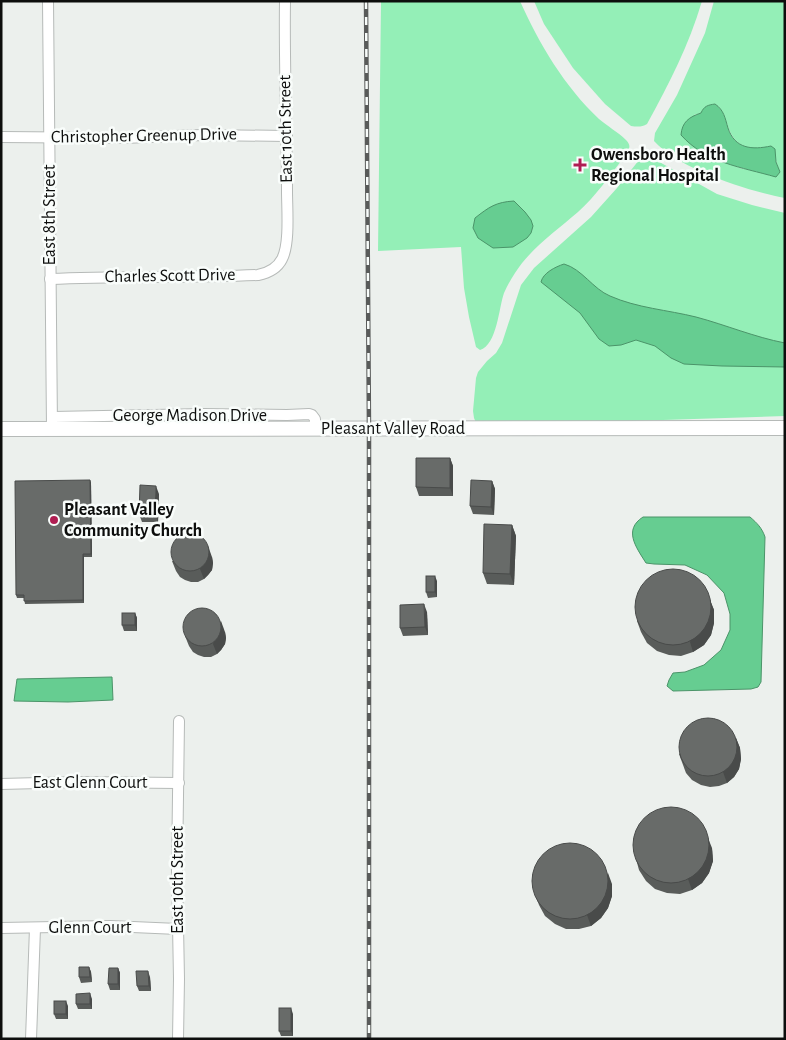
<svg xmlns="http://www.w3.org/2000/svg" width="786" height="1040" font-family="'Alegreya Sans',sans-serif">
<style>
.green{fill:#94efb7;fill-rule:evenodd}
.water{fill:#66cd91;stroke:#4b9469}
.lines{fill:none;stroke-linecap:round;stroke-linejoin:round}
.street-casing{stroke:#b6bab8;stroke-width:12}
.secondary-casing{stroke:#b6bab8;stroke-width:16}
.street{stroke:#fff;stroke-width:10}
.secondary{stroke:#fff;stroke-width:14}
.rail-casing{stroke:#595b5a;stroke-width:4.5}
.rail{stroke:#f9fdfb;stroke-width:2.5;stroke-dasharray:8;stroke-linecap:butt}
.wall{fill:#595c5a}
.shaded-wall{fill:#494b4a}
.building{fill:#686b69;stroke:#494b4a}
.poi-dot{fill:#af1e52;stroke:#f9fdfb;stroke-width:2}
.labels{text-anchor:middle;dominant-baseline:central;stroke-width:5;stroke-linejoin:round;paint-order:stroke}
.street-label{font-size:18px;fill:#0d0e0d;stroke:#f9fdfb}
.poi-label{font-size:18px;font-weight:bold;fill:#0d0e0d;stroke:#f9fdfb;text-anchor:start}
</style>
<rect width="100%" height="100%" fill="#ecf0ed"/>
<g class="green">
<path d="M381,1H520C539,44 565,87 599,119C607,126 618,132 626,140C632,146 629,150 625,156C610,175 596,196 578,212C556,231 531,248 515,273C511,279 507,286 504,293C499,307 497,345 480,350L476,347L469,317L464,288L461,247L378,251Z"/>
<path d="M534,1H702C689,45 669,84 647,124C642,127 638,127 631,126L605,104L573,68L544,24Z"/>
<path d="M714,1H785V198C748,191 679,169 654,141L655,133L677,95L705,33ZM715,104C723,109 724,116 727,124C735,148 748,151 771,146C775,154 776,163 780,172L776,176L740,168L718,160L694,115L701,113Z"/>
<path d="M644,156H648L654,159L717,194L752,205L785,213V416L481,426L477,425L474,418L473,411L476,378L478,372L487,361L496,353L502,343L521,285L534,268L591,217L617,188L639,160Z"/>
</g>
<g class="water">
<path d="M715,104C724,110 725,118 728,128C735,149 752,150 771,146L775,149L776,162L780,172L776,177C741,167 706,163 681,135C682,122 689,117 701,113C704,106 708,105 715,104Z"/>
<path d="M514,201L525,212L531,220L533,226L531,233L527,238L513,247L493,248L478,238L473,228L475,218C489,207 496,202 514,201Z"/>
<path d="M564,264C582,269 593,289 610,296C637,308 668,310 696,317C726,325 754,337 785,343V367L722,366L684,364L671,358L655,346L636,340L621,345L609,346L599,339L580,313L541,282C543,273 555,267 564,264Z"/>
<path d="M643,517H750C757,523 762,528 765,537L761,682L758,687L751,689L673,691L667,686L669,680L673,673L685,672L704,665L721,650L730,630V614L724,593L707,575L685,565L654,564L646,563C636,547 623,530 643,517Z"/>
<path d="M112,677L113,700L68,702L14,701L17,679Z"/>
</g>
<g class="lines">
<g class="street-casing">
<g id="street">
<path d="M48,1L52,428"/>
<path d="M1,137L123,138L202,135L287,136"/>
<path d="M50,279C120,276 189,278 258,275C268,273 277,269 282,259C290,244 287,209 287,191C287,128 284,65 285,1"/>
<path d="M53,417L204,414L287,415L309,414L312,415L315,419V428"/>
<path d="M1,784L78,782L179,783"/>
<path d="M1,928L110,926L178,929"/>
<path d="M31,1039L35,928"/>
<path d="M178,1039L179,979L177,871L179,721"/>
</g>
</g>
<g class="secondary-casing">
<path id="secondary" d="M1,429L785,428"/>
</g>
<use href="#street" class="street"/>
<use href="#secondary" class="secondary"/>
<g class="rail-casing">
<path id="rail" d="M366,1L369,429V1039"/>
</g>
<use href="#rail" class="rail"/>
</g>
<g class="wall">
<path d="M450,458L453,466V496H419L416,487Z"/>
<path d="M90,480L91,483L92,557H84V603L25,604L24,598H17L16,595Z"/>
<path d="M492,481L495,489L494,515L473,514L470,506Z"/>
<path d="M159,494L158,522H142L139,514Z"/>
<path d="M512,525L516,536L514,585L487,584L483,573Z"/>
<path d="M212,557L213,563L212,570L208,575L204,579L198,582H191L185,580L180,577L176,571L172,561Z"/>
<path d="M437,581V597L428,598L426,592Z"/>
<path d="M710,600L714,610V623L711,635L704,645L693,652L681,656L669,655L657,651L647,643L641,632L637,621Z"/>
<path d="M427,612L428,635L403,636L400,628Z"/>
<path d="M135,613L137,618V631H124L122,625Z"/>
<path d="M225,632L226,638L225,644L221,650L217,654L211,657H204L198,655L193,652L189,646L185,636Z"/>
<path d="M736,738L740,748L741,759L739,769L734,777L727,783L719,786L710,787L701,785L692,780L686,773L679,754Z"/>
<path d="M712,848L713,861L709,873L702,883L692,890L680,894L667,893L655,889L646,881L639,870L636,859Z"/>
<path d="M612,884V896L608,908L601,918L591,926L579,929H566L555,924L545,916L539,905L535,894Z"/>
<path d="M89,967L91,972L92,982L81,983L79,977Z"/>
<path d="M118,968L120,973V990H110L108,984Z"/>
<path d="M150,977L151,991H139L137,986Z"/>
<path d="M92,999V1009H78L76,1004Z"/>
<path d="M68,1006V1019H56L54,1014Z"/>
<path d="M293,1014V1036H281L279,1031Z"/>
</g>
<g class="shaded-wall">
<path d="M450,458L453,466V496L450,488Z"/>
<path d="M90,480L91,483L92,557L91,554Z"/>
<path d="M492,481L495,489L494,515L491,507Z"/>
<path d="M156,486L159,494L158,522L155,514Z"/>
<path d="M512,525L516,536L514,585L510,574Z"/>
<path d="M208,546L212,557L213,563L212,570L208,575L204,579L200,569Z"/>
<path d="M83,554L84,557V603L83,600Z"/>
<path d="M435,576L437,581V597L435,592Z"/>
<path d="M710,600L714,610V623L711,635L704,645L693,652L690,642Z"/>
<path d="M424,604L427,612L428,635L425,627Z"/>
<path d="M135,613L137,618V631L135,625Z"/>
<path d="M221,621L225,632L226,638L225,644L221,650L217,654L213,644Z"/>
<path d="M736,738L740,748L741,759L739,769L734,777L727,783L723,772Z"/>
<path d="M708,838L712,848L713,861L709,873L702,883L692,890L688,879Z"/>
<path d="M608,873L612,884V896L608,908L601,918L591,926L587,915Z"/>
<path d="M89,967L91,972L92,982L90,977Z"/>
<path d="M118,968L120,973V990L118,984Z"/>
<path d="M148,971L150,977L151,991L149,986Z"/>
<path d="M90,993L92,999V1009L90,1004Z"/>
<path d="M66,1001L68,1006V1019L66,1014Z"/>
<path d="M291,1008L293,1014V1036L291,1031Z"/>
</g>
<g class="building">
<path d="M416,458H450V488L416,487Z"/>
<path d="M90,480L91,554H83V600L24,601V595H16L15,481Z"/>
<path d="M471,480L492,481L491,507L470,506Z"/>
<path d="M140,485L156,486L155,514H139Z"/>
<path d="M484,524L512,525L510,574L483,573Z"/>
<circle cx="190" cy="552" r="19"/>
<circle cx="673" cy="607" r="38"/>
<rect x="426" y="576" width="9" height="16"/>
<path d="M424,604L425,627L400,628V605Z"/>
<circle cx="202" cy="627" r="19"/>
<rect x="122" y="613" width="13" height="12"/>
<circle cx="708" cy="747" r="29"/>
<circle cx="671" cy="845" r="38"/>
<circle cx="570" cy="881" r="38"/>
<path d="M79,967H89L90,977H79Z"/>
<path d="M109,968H118V984H108Z"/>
<path d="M136,971H148L149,986H137Z"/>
<path d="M90,993V1004H76V994Z"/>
<rect x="54" y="1001" width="12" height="13"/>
<rect x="279" y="1008" width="12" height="23"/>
</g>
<g class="poi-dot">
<path d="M577.5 157.5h5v5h5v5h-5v5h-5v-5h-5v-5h5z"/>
<circle cx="54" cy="520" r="5"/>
</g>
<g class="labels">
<g class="street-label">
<text transform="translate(286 129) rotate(-91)">East 10th Street</text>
<text transform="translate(144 136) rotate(-1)">Christopher Greenup Drive</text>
<text transform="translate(50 215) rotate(-90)">East 8th Street</text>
<text transform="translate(170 276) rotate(-1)">Charles Scott Drive</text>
<text x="190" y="416">George Madison Drive</text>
<text x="393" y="429">Pleasant Valley Road</text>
<text x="90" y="783">East Glenn Court</text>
<text transform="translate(178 880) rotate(-90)">East 10th Street</text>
<text x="90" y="928">Glenn Court</text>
</g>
<g class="poi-label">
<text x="591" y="155">Owensboro Health<tspan x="591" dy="21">Regional Hospital</tspan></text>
<text x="64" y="510">Pleasant Valley<tspan x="64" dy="21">Community Church</tspan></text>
</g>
</g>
<rect width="786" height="1040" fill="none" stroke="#0d0e0d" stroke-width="5"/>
</svg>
